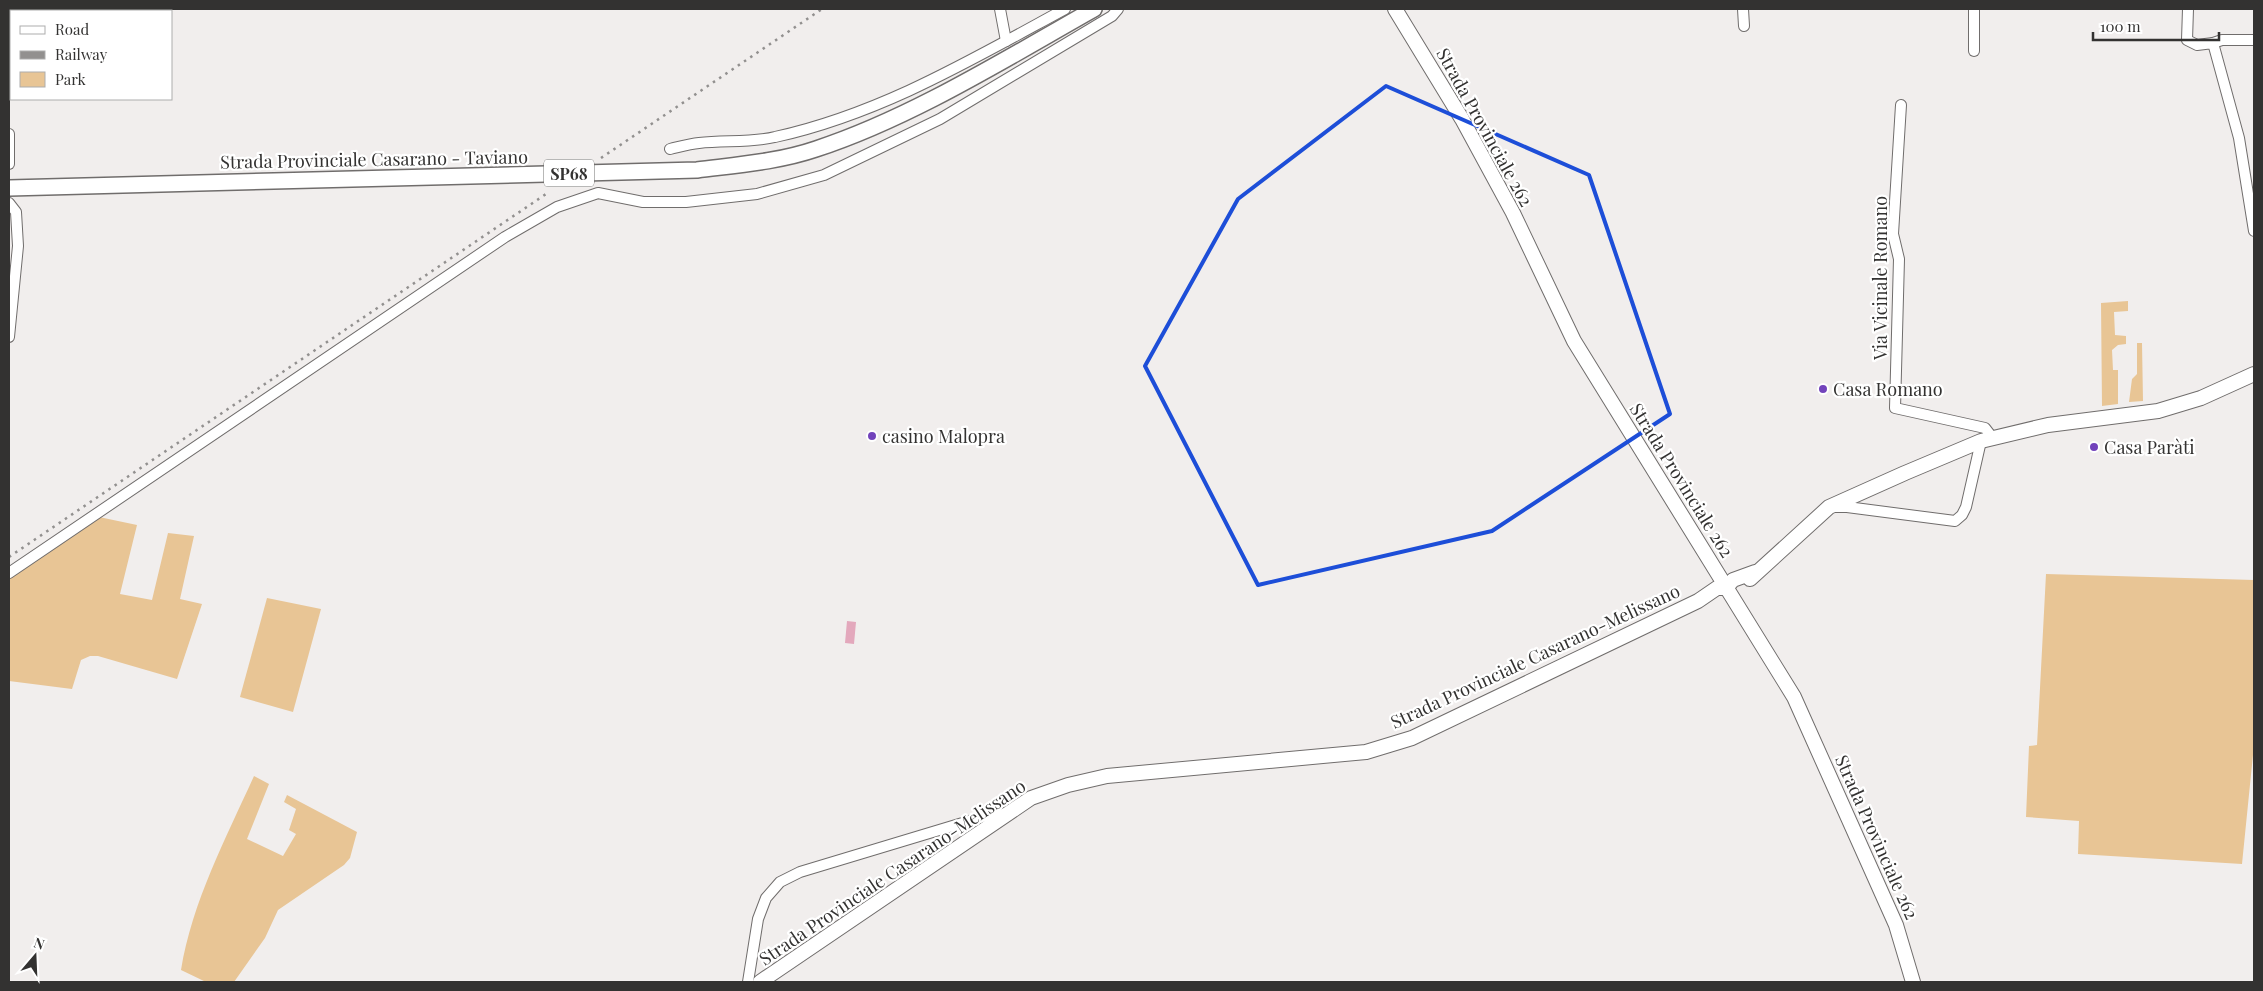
<svg xmlns="http://www.w3.org/2000/svg" width="2263" height="991" font-family="'Playfair Display',serif">
<style>
.green{fill:#e8c595}
.water{fill:#e3a8bc}
.lines{fill:none;stroke-linecap:round;stroke-linejoin:round}
.street-casing{stroke:#706d6c;stroke-width:12}
.secondary-casing{stroke:#706d6c;stroke-width:16}
.primary-casing{stroke:#706d6c;stroke-width:18}
.street{stroke:#fff;stroke-width:10}
.secondary{stroke:#fff;stroke-width:14}
.primary{stroke:#fff;stroke-width:15}
.rail{stroke:#92908f;stroke-width:2.5;stroke-dasharray:2.5 5;stroke-linecap:butt}
.marked{fill:none;stroke:#1d4ed8;stroke-width:4;stroke-linejoin:round}
.poi-dot{fill:#7243bb;stroke:#fff;stroke-width:2}
.labels{text-anchor:middle;dominant-baseline:central;stroke-width:4.5;stroke-linejoin:round;paint-order:stroke}
.shield{fill:#fff;stroke:#70706f;stroke-width:1}
.shield-label{font-size:16px;font-weight:bold;fill:#333231}
.street-label{font-size:18px;fill:#333231;stroke:#fff}
.poi-label{font-size:18px;fill:#333231;stroke:#fff;text-anchor:start}
</style>
<rect width="100%" height="100%" fill="#f1eeed"/>
<g class="green">
<path d="M2128,301V311L2114,312L2115,335L2126,336V344L2118,345L2112,350L2113,370H2118V404L2102,406L2101,303Z"/>
<path d="M2137,343H2142L2143,401L2129,402L2132,379L2137,374Z"/>
<path d="M99,517L137,525L120,594L152,600L168,533L194,536L180,599L202,604L177,679L98,656H90L81,660L72,689L9,681V578Z"/>
<path d="M2046,574L2254,580V745L2242,864L2078,854L2079,821L2026,817L2029,746L2037,745Z"/>
<path d="M267,598L321,609L293,712L240,697Z"/>
<path d="M254,776L269,784L247,839L283,856L296,834L289,830L296,809L284,802L287,795L357,832L350,858L344,865L278,910L265,938L234,982H206L181,970C192,902 226,838 254,776Z"/>
</g>
<path class="water" d="M847,621L856,622L854,644L845,643Z"/>
<g class="lines">
<g class="street-casing">
<g id="street">
<path d="M1000,9L1006,41"/>
<path d="M1743,9L1744,26"/>
<path d="M1974,9V51"/>
<path d="M2188,9L2187,40L2197,45L2213,43L2239,138L2254,231"/>
<path d="M9,18L10,9"/>
<path d="M2213,43L2222,40H2254"/>
<path d="M1901,105L1893,234L1899,259L1895,408L1985,428L1992,437"/>
<path d="M9,134V164"/>
<path d="M670,149C679,147 689,144 699,143C724,140 751,143 775,137C880,114 971,60 1065,9"/>
<path d="M9,203L16,212L18,246L9,337"/>
<path d="M1832,507H1847L1955,521L1962,515L1966,507L1981,441"/>
<path d="M9,573L505,237L557,207L598,193L643,202H686L757,194L824,175L940,119L1112,16L1118,9"/>
<path d="M748,982L758,919L766,898L780,882L800,872L989,815L1008,814"/>
</g>
</g>
<g class="secondary-casing">
<g id="secondary">
<path d="M1395,9L1462,119L1513,213L1574,341L1794,697L1896,925L1913,982"/>
<path d="M1750,579L1829,507L1905,473L1981,441L2048,425L2158,411L2201,398L2254,374"/>
<path d="M760,982L1031,798L1068,785L1107,776L1366,752L1412,738L1698,601L1717,588H1726L1733,580L1755,572"/>
</g>
</g>
<g class="primary-casing">
<path id="primary" d="M9,188L697,170C736,165 778,162 816,149C911,118 1007,58 1094,9"/>
</g>
<use href="#street" class="street"/>
<use href="#secondary" class="secondary"/>
<use href="#primary" class="primary"/>
<g class="rail">
<path d="M601,158L822,9"/>
<path d="M9,557L549,192"/>
</g>
</g>
<path class="marked" d="M1386,86L1589,175L1670,414L1492,531L1258,585L1145,366L1238,199Z"/>
<g class="poi-dot">
<circle cx="1823" cy="389" r="5"/>
<circle cx="872" cy="436" r="5"/>
<circle cx="2094" cy="447" r="5"/>
</g>
<g class="labels">
<rect class="shield" x="544" y="159.5" width="50" height="27" rx="4"/>
<g class="shield-label">
<text x="569" y="173">SP68</text>
</g>
<g class="street-label">
<text transform="translate(1485 127) rotate(61)">Strada Provinciale 262</text>
<text transform="translate(374 159) rotate(-1)">Strada Provinciale Casarano - Taviano</text>
<text transform="translate(1880 278) rotate(-90)">Via Vicinale Romano</text>
<text transform="translate(1682 480) rotate(58)">Strada Provinciale 262</text>
<text transform="translate(1535 656) rotate(-25)">Strada Provinciale Casarano-Melissano</text>
<text transform="translate(1877 837) rotate(66)">Strada Provinciale 262</text>
<text transform="translate(892 872) rotate(-34)">Strada Provinciale Casarano-Melissano</text>
</g>
<g class="poi-label">
<text x="1833" y="389">Casa Romano</text>
<text x="882" y="436">casino Malopra</text>
<text x="2104" y="447">Casa Paràti</text>
</g>
</g>
<rect width="2263" height="991" fill="none" stroke="#333231" stroke-width="20"/>
<rect x="10" y="10" width="162" height="90" fill="#ffffff" stroke="#adadad"/>
<rect x="20" y="26" width="25" height="8" fill="#ffffff" stroke="#adadad"/>
<text x="55" y="35" font-size="15" fill="#333231">Road</text>
<rect x="20" y="51" width="25" height="8" fill="#92908f" stroke="#adadad"/>
<text x="55" y="60" font-size="15" fill="#333231">Railway</text>
<rect x="20" y="72" width="25" height="15" fill="#e8c595" stroke="#adadad"/>
<text x="55" y="85" font-size="15" fill="#333231">Park</text>
<g transform="translate(35 956) rotate(19)" stroke="#ffffff" stroke-width="4" paint-order="stroke">
<path d="M0-4L9 19L0 12L-9 19Z" fill="#333231"/>
<text y="-8" font-size="14" font-weight="bold" text-anchor="middle" fill="#333231">N</text>
</g>
<path d="M2093 32v8h126v-8" fill="none" stroke="#333231" stroke-width="2.5"/>
<text x="2100" y="32" font-size="15" fill="#333231" stroke="#ffffff" stroke-width="4" paint-order="stroke">100 m</text>
</svg>
